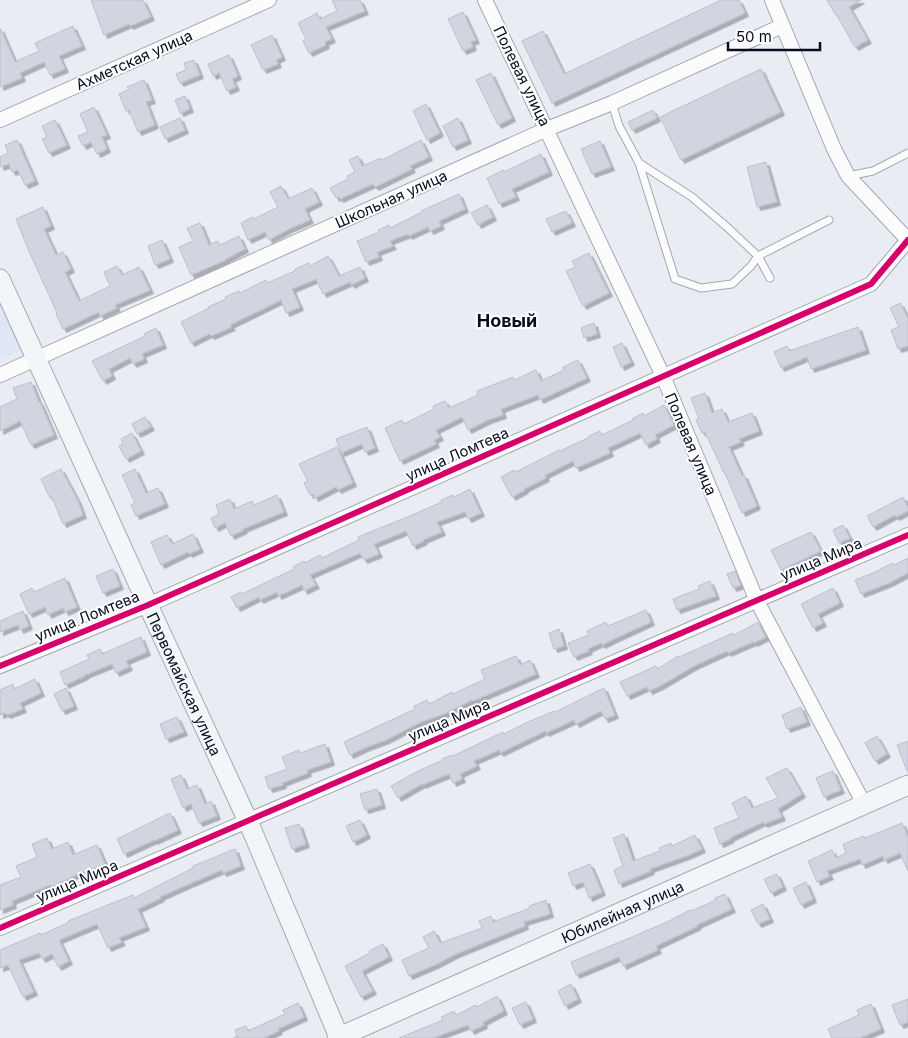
<svg xmlns="http://www.w3.org/2000/svg" width="908" height="1038" font-family="Inter,sans-serif">
<style>
.built{fill:#dfe6f8}
.building{fill:#d1d5df;stroke:#bbc0ce;filter:url(#shadow)}
.lines{fill:none;stroke-linecap:round;stroke-linejoin:round}
.lane-casing{stroke:#a2a7b4;stroke-width:9}
.street-casing{stroke:#a2a7b4;stroke-width:16}
.secondary-casing{stroke:#a2a7b4;stroke-width:21}
.lane{stroke:#fcfcfd;stroke-width:7}
.street{stroke:#fcfcfd;stroke-width:14}
.secondary{stroke:#f2f6f8;stroke-width:19}
.cycleway-casing{stroke:#fff;stroke-width:9}
.cycleway{stroke:#d6006c;stroke-width:6}
.labels{text-anchor:middle;dominant-baseline:central;stroke-width:4;stroke-linejoin:round;paint-order:stroke}
.street-label{font-size:15px;fill:#070c21;stroke:#fff}
.quarter-label{font-size:18px;font-weight:bold;fill:#070c21;stroke:#fff}
</style>
<defs>
<filter id="shadow"><feDropShadow dx="3.5" dy="3.5" stdDeviation="0" flood-color="#0004"/></filter>
</defs>
<rect width="100%" height="100%" fill="#e9ecf3"/>
<path class="built" d="M0,303L22,350L0,360Z"/>
<g class="building">
<path d="M91,0H143L151,17L130,26L129,24L104,35Z"/>
<path d="M332,0H360L365,11L326,27L332,39L325,42L326,45L309,53L303,41L306,39L298,23L317,13L320,19L337,11Z"/>
<path d="M721,0H739L745,13L552,103L522,41L543,31L564,74Z"/>
<path d="M827,0H861L849,7L868,40L855,47L836,14H835Z"/>
<path d="M463,12L476,40L471,42L473,47L463,51L448,19Z"/>
<path d="M73,26L82,46L59,56L65,69L50,75L44,62L20,73L22,78L0,87V28L15,62L39,51L35,43Z"/>
<path d="M272,35L282,57L276,60L278,64L263,70L251,45Z"/>
<path d="M229,55L238,76L232,79L236,87L227,91L219,73L213,76L208,64Z"/>
<path d="M194,60L200,75L180,83L176,74L186,70L184,63Z"/>
<path d="M761,69L781,112L681,160L660,117Z"/>
<path d="M491,73L512,118L498,125L476,80Z"/>
<path d="M144,80L152,100L146,102L155,125L138,132L129,110L126,111L119,94L129,89L127,87Z"/>
<path d="M185,96L190,109L180,113L175,100Z"/>
<path d="M426,104L440,133L427,140L413,111Z"/>
<path d="M94,107L107,135L102,137L107,149L97,154L91,142L83,146L78,136L88,132L80,114Z"/>
<path d="M653,110L657,118L632,130L628,122Z"/>
<path d="M180,118L185,130L165,139L160,127Z"/>
<path d="M458,118L468,140L453,147L443,126Z"/>
<path d="M55,120L67,145L49,153L42,139L47,137L42,126Z"/>
<path d="M17,140L35,181L25,185L18,170L12,172L9,164L0,167V157L8,153L5,145Z"/>
<path d="M421,140L429,157L410,166L412,169L375,187L373,184L340,199L339,197L336,198L330,188L348,179L347,176L355,172L349,160L358,156L362,166L381,158L382,160Z"/>
<path d="M600,141L611,167L592,174L581,149Z"/>
<path d="M541,154L549,172L512,189L516,197L499,204L487,178L504,170V172Z"/>
<path d="M766,162L777,202L757,207L747,167Z"/>
<path d="M281,186L288,199L312,188L319,202L305,209L310,220L289,229L269,240L265,232L248,240L241,223L253,217L254,219L278,207L270,192Z"/>
<path d="M459,194L465,209L439,221L441,226L430,231L428,227L409,236L408,234L390,241L393,246L377,252L379,257L366,262L357,241L379,232L378,230L389,225L390,228L422,212L421,211Z"/>
<path d="M487,205L493,217L478,225L471,213Z"/>
<path d="M43,207L51,226L44,229L56,255L63,252L71,269L65,272L79,301L110,286L104,272L117,266L122,275L139,267L150,290L115,305L117,308L100,316L99,312L63,329L56,314L57,313L28,249L16,219Z"/>
<path d="M566,211L572,223L552,232L546,219Z"/>
<path d="M200,223L209,245L218,241L220,245L239,236L245,249L226,259V260L191,275L179,247L193,241L187,228Z"/>
<path d="M162,240L170,259L155,265L148,246Z"/>
<path d="M589,253L609,293L583,306L566,271L575,267L572,261Z"/>
<path d="M328,256L339,276L360,267L365,278L351,285L350,282L323,294L316,279L292,289L300,307L286,313L281,300L230,325L232,327L211,336L209,334L191,343L181,322L209,308L208,307L226,299L225,297L239,291L240,293L266,280L267,283L295,271V269L309,263L310,266Z"/>
<path d="M900,303L908,319V346L898,349L891,330L899,327L890,308Z"/>
<path d="M594,323L597,334L584,338L581,328Z"/>
<path d="M858,327L866,350L811,369L807,357L781,368L774,352L787,346L789,351Z"/>
<path d="M156,328L163,345L142,354L144,359L133,364L130,358L109,369L112,376L103,381L92,361L145,336L144,334Z"/>
<path d="M622,343L631,362L621,367L613,347Z"/>
<path d="M578,360L587,378L540,400L538,395L501,409L503,415L488,420L468,430L462,417L436,430L440,437L434,440L436,444L400,461L385,428L402,420L404,424L434,409L433,406L445,401L449,408L478,395L477,391L513,377L514,380L536,370L541,381L564,370L563,367Z"/>
<path d="M31,382L39,402H40L54,435L31,445L20,421L0,431V407L17,399L13,388Z"/>
<path d="M705,393L712,413L722,409L728,422L752,413L759,431L739,439L741,442L729,447L742,476L744,475L757,506L742,513L725,473H724L705,432L702,433L696,420L699,419L691,398Z"/>
<path d="M664,405L674,425L655,435L657,439L646,445L640,433L608,448L610,453L599,458L576,468L573,461L545,475L546,478L524,489L525,490L512,497L501,477L514,470L516,472L559,450L560,451L590,437L589,436L600,431L602,435L633,420L632,419L643,413L644,416Z"/>
<path d="M145,417L151,427L137,434L132,424Z"/>
<path d="M367,427L375,448L365,452L362,444L341,453L336,439Z"/>
<path d="M132,433L141,451L126,459L119,446L123,444L121,439Z"/>
<path d="M337,447L353,483L338,490L336,487L315,498L313,494L310,495L304,483L308,481L299,464Z"/>
<path d="M61,469L78,501L83,515L63,524L52,497L50,498L41,479Z"/>
<path d="M135,469L146,493L158,488L165,504L136,516L131,505L135,503L122,475Z"/>
<path d="M470,489L481,513L468,519L465,512L437,522L442,532L423,540L424,541L413,546L406,531L374,544L379,554L364,560L360,553L310,575L316,585L304,591L302,585L278,596L277,592L260,600L259,597L237,608L231,597L241,592L242,594L294,569L293,567L304,561L305,563L320,555L322,558L359,540L358,537L412,515L442,502L441,500L453,495L454,497Z"/>
<path d="M277,495L284,512L243,529L244,530L231,536L225,523L215,528L211,518L219,514L216,505L230,499L234,509L252,501L254,505Z"/>
<path d="M903,497L908,508V511L896,517L895,515L873,527L867,516Z"/>
<path d="M843,525L850,538L839,543L833,530Z"/>
<path d="M811,532L821,551L781,570L771,550Z"/>
<path d="M193,534L200,549L189,554L188,552L161,565L151,542L167,535L172,544Z"/>
<path d="M908,558V573L889,583L861,594L855,580L880,570V569L893,563L894,565Z"/>
<path d="M113,569L120,586L103,593L96,576Z"/>
<path d="M735,571L741,585L733,588L727,574Z"/>
<path d="M65,578L77,607L65,612L63,608L48,615L45,607L29,614L20,594L32,588L34,592Z"/>
<path d="M710,581L716,596L677,610L673,599L699,589L698,586Z"/>
<path d="M833,588L840,603L818,614L823,623L813,628L801,604Z"/>
<path d="M646,610L651,622L614,639L602,645L601,643L588,649L589,651L574,657L568,643L589,635L587,631L606,622L608,626Z"/>
<path d="M23,611L29,626L20,630L18,625L0,632V621Z"/>
<path d="M758,622L766,637L754,643L753,642L728,653L727,651L694,666L660,686L649,691L647,687L627,696L620,682L656,666L657,669L678,656L679,657L733,633L734,635Z"/>
<path d="M559,629L564,646L554,649L549,633Z"/>
<path d="M141,637L147,652L126,661L129,667L116,673L112,664L85,675V676L65,685L60,672L89,659L87,655L100,649L102,654Z"/>
<path d="M516,656L520,665L530,660L536,674L473,701L472,700L444,714L421,722L386,740L370,746H369L350,755L344,742L415,709L414,706L427,700L429,704L452,692L453,694L485,679L481,670Z"/>
<path d="M35,679L41,693L20,703L23,709L7,715L5,713L0,715V690L13,684L14,689Z"/>
<path d="M66,688L74,706L62,711L54,694Z"/>
<path d="M604,688L615,715L605,719L601,711L576,724L574,720L546,733L545,731L500,753L499,750L474,761L477,766L460,774L462,779L453,783L449,774L422,785V784L398,798L391,786L416,772L443,760L442,759L452,755L453,756L503,732L504,734L528,722L554,711L555,712Z"/>
<path d="M801,707L807,722L787,729L782,715Z"/>
<path d="M177,717L184,732L166,739L160,724Z"/>
<path d="M877,736L887,754L875,761L865,743Z"/>
<path d="M908,741V771H907L897,745Z"/>
<path d="M325,744L331,762L307,770L308,773L282,783L283,785L269,789L265,777L287,769L282,757L299,750L300,753Z"/>
<path d="M787,768L802,794L778,809L782,817L764,824L763,822L730,838L731,839L720,844L714,828L739,818L732,803L746,796L752,808L778,798L766,778Z"/>
<path d="M833,771L841,790L824,797L816,778Z"/>
<path d="M181,775L187,789L197,785L205,804L211,801L217,816L199,823L191,804L183,808L171,779Z"/>
<path d="M377,789L382,805L365,810L360,794Z"/>
<path d="M170,813L178,830L154,841V840L124,854L117,839Z"/>
<path d="M360,820L367,835L353,842L346,826Z"/>
<path d="M902,823L908,837V871L900,853L884,860L883,856L862,865L860,859L827,871L830,876L817,882L808,861L832,850L836,858L846,853L843,844L864,836L865,838Z"/>
<path d="M299,824L306,844L292,849L285,828Z"/>
<path d="M624,834L633,861L660,851L659,848L671,843L672,846L695,835L702,849L689,855L650,869L651,871L619,884L614,870L623,866L613,838Z"/>
<path d="M47,838L52,849L68,842L73,855L97,845L105,864L81,874L80,873L51,887L50,885L12,901L13,905L0,910V885L21,877L16,866L37,857L32,844Z"/>
<path d="M235,849L241,866L223,873L222,870L189,884L160,897L161,898L138,909L146,927L119,938L122,942L108,948L97,924L59,940L69,961L58,967L52,954L42,959L39,953L19,960L34,992L23,997L8,965L0,968V950L40,933L41,935L69,922L68,921L105,906L133,895L134,898L193,868V866Z"/>
<path d="M590,864L602,892L589,898L583,882L573,886L568,873Z"/>
<path d="M777,874L783,887L771,893L764,879Z"/>
<path d="M806,882L813,899L801,905L793,888Z"/>
<path d="M725,894L732,909L697,925L698,926L656,946L658,950L623,966L619,957L576,975L571,962L632,937L669,921L690,910L691,911L716,900L715,898Z"/>
<path d="M546,900L550,914L524,922L525,926L456,954L437,964L409,976L402,960L429,948L423,937L434,931L440,943L482,928L479,921L491,916L493,922L530,908L529,906Z"/>
<path d="M763,904L770,919L758,924L751,910Z"/>
<path d="M383,944L389,957L362,971L373,991L361,997L345,966L370,953L369,951Z"/>
<path d="M571,984L578,999L565,1006L558,991Z"/>
<path d="M497,996L504,1011L483,1022L484,1025L471,1031L468,1025L433,1038H399L443,1020L441,1017L454,1011L456,1015L476,1005L477,1007Z"/>
<path d="M908,999V1022L900,1025L892,1005Z"/>
<path d="M526,1002L533,1019L520,1025L512,1008Z"/>
<path d="M298,1003L304,1017L278,1029L279,1031L264,1038H233L237,1036L235,1030L246,1026L248,1031L285,1014L283,1010Z"/>
<path d="M871,1004L881,1029L860,1038H832L828,1029L859,1015L857,1010Z"/>
</g>
<g class="lines">
<g class="lane-casing">
<g id="lane">
<path d="M612,103L619,126L639,163L675,279L701,288L732,284L751,266L758,256L829,220"/>
<path d="M639,163L692,197L727,227L758,256L770,278"/>
<path d="M848,176L873,171L908,153"/>
</g>
</g>
<g class="street-casing">
<g id="street">
<path d="M485,0L663,376L757,601L864,804"/>
<path d="M772,0L834,149L848,176L908,240"/>
<path d="M0,120L269,0"/>
<path d="M0,375L547,129L612,103L782,26"/>
<path d="M0,666L148,605L871,284L908,240"/>
<path d="M0,928L908,535"/>
</g>
</g>
<g class="secondary-casing">
<g id="secondary">
<path id="s1" d="M0,279L148,605L248,821L339,1037"/>
<path id="s2" d="M337,1038L908,785"/>
</g>
</g>
<use href="#lane" class="lane"/>
<use href="#street" class="street"/>
<use href="#secondary" class="secondary"/>
<g class="cycleway-casing">
<g id="cycleway">
<path d="M0,666L148,605L871,284L908,240"/>
<path d="M0,928L908,535"/>
</g>
</g>
<use href="#cycleway" class="cycleway"/>
</g>
<g class="labels">
<g class="street-label">
<text transform="translate(134 60) rotate(-24)">Ахметская улица</text>
<text transform="translate(522 76) rotate(64)">Полевая улица</text>
<text transform="translate(391 199) rotate(-24)">Школьная улица</text>
<text transform="translate(691 444) rotate(67)">Полевая улица</text>
<text transform="translate(457 454) rotate(-24)">улица Ломтева</text>
<text transform="translate(821 559) rotate(-23)">улица Мира</text>
<text transform="translate(87 616) rotate(-22)">улица Ломтева</text>
<text stroke="none"><textPath href="#s1" startOffset="445">Первомайская улица</textPath></text>
<text transform="translate(449 720) rotate(-23)">улица Мира</text>
<text transform="translate(77 881) rotate(-23)">улица Мира</text>
<text stroke="none"><textPath href="#s2" startOffset="312">Юбилейная улица</textPath></text>
</g>
<g class="quarter-label">
<text x="507" y="320">Новый</text>
</g>
</g>
<path d="M728 42v8h92v-8" fill="none" stroke="#070c21" stroke-width="2.5"/>
<text x="736" y="42" font-size="15" fill="#070c21" stroke="#ffffff" stroke-width="4" paint-order="stroke">50 m</text>
</svg>
